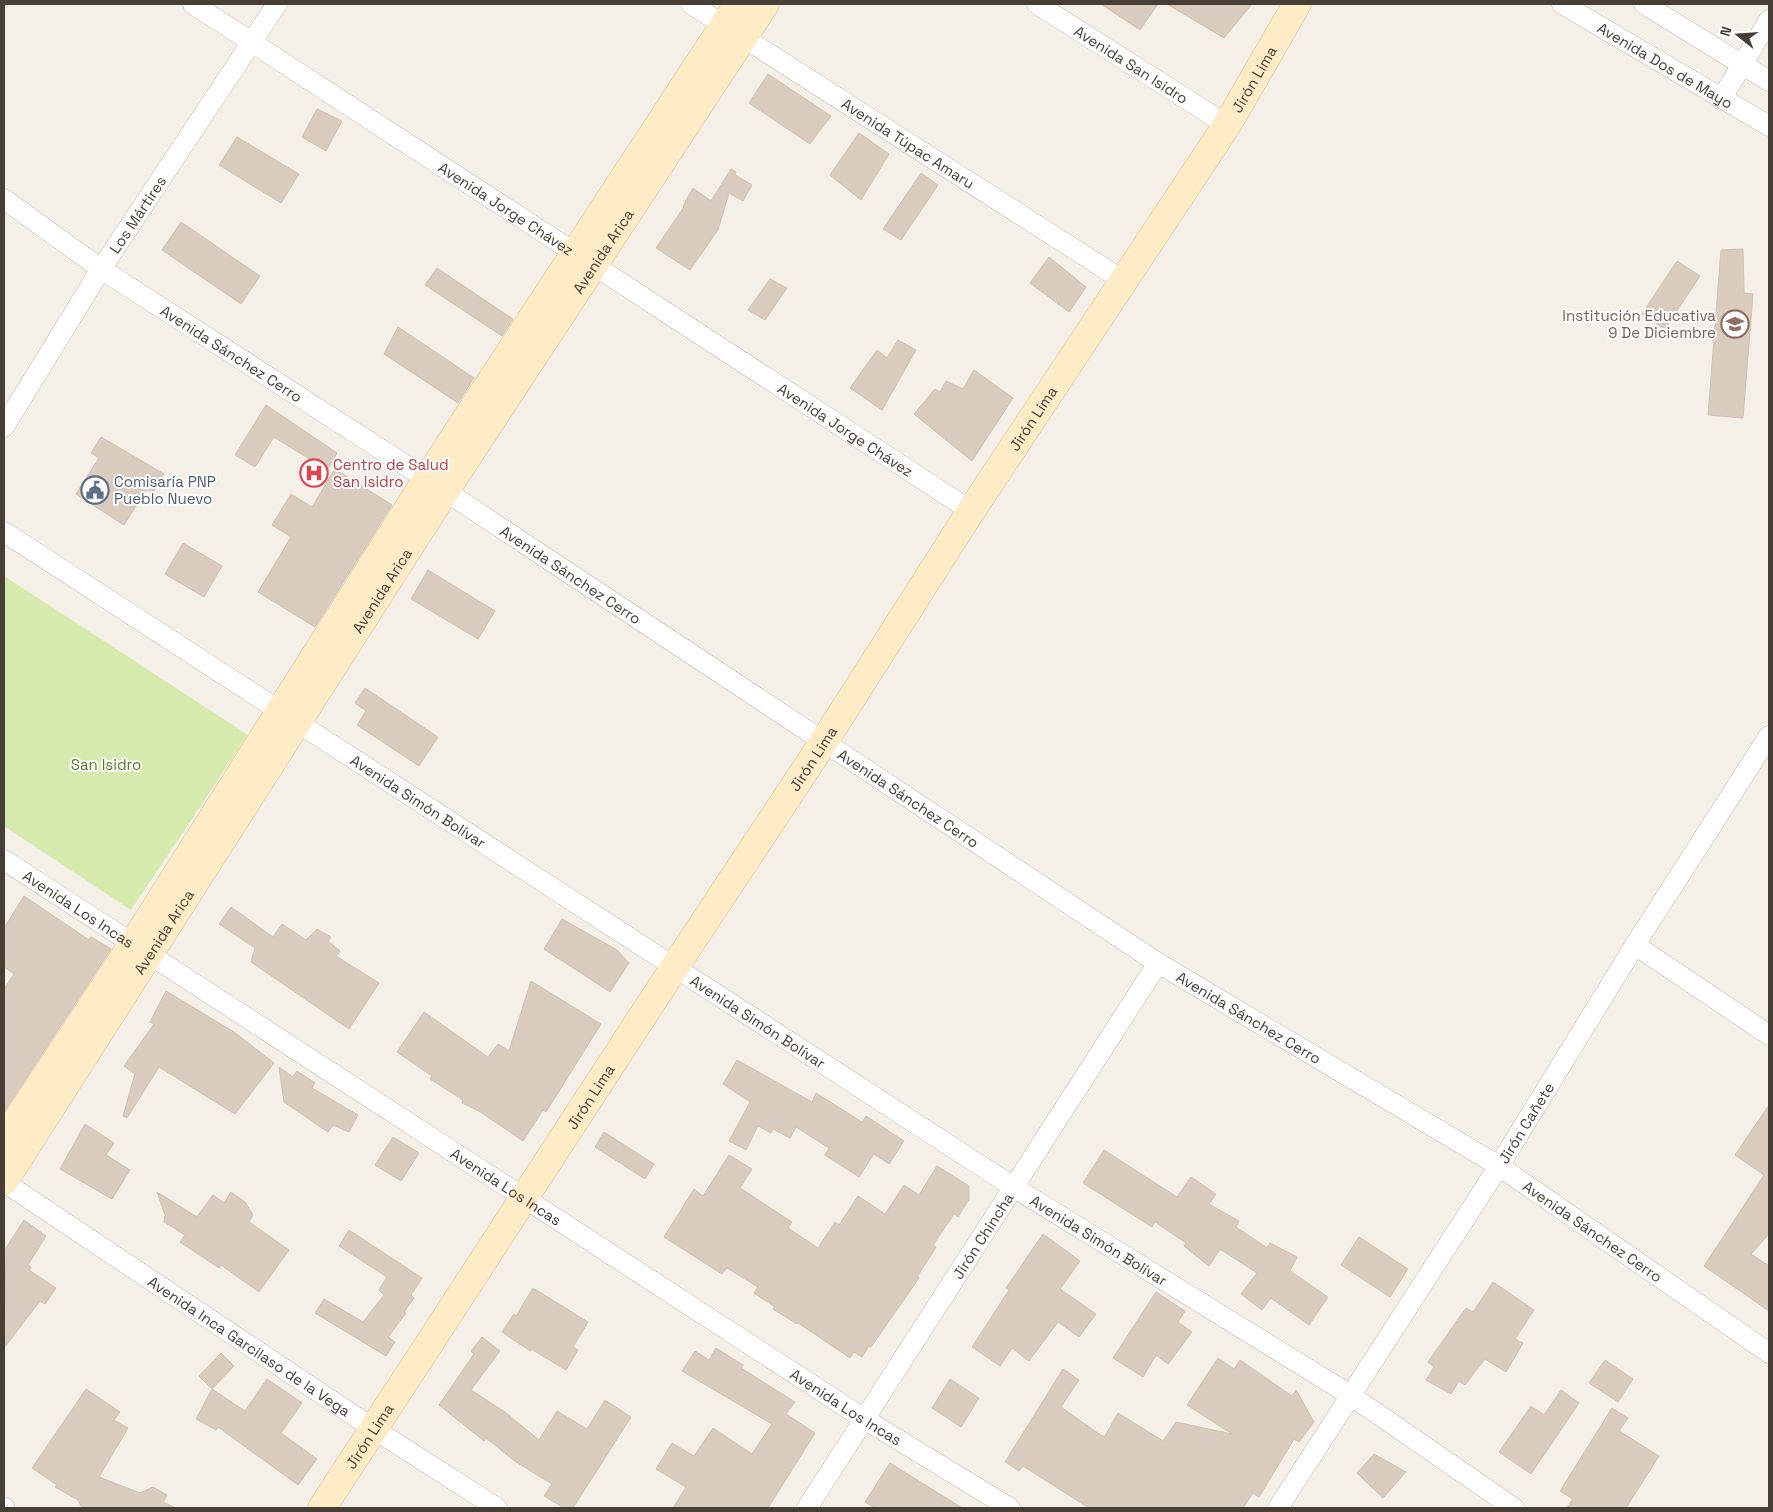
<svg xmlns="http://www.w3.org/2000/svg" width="1773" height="1512" font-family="'Space Grotesk',sans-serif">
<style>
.green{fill:#d6eaae}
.building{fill:#d9ccbf;stroke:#d1c0af}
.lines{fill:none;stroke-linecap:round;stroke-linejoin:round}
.street-casing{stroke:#c3b8ac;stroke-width:21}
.secondary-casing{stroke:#d6bd95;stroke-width:29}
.street{stroke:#fff;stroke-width:20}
.secondary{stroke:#ffebc6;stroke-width:28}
.labels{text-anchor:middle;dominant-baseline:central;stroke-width:4;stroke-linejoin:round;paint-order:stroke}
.street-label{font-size:15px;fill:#473e35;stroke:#fff}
.education-label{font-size:15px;fill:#785e54;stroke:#fff;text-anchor:end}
.health-label{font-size:15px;fill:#be3a42;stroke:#fff;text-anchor:start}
.service-label{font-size:15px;fill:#4e5e75;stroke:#fff;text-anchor:start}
.park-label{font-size:15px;fill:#517c26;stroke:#fff}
</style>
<rect width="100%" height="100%" fill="#f4efe7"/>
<path class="green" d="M4,576L248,735L131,910L4,826Z"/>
<g class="building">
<path d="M1101,4H1158L1140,30Z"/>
<path d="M1167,4H1252L1224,38Z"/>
<path d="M768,74L831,116L810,144L749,103Z"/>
<path d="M317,109L342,121L326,151L302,137Z"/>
<path d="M859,133L889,154L861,200L830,175Z"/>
<path d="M237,137L299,174L281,203L219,165Z"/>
<path d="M731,169L736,172L735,175L752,185L743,201L729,193L718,230L690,270L656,248L684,207L683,206L693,188L711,201Z"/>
<path d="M921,173L938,185L901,240L883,229Z"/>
<path d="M181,222L260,276L241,304L162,250Z"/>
<path d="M1743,249L1744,293L1753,294L1743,418L1708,415L1721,250Z"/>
<path d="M1049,257L1086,287L1069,312L1030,283Z"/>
<path d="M1677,261L1700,276L1665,329L1642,314Z"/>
<path d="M437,268L513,319L502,336L425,285Z"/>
<path d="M770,279L787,288L765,320L748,310Z"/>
<path d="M398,327L474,378L458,403L384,354Z"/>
<path d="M898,340L916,350L882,410L850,388L877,350L887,358Z"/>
<path d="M974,370L1013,398L972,461L914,414L935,389L940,392L946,381L963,389Z"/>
<path d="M266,405L337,453L327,470L274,437L255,467L235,455Z"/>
<path d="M101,437L164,474L153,493L147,489L124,525L76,494L99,458L91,453Z"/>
<path d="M335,469L392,505L315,627L258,592L291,537L272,525L291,494L312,507Z"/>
<path d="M183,543L222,566L204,597L165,574Z"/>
<path d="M428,570L495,611L478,639L411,599Z"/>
<path d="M365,688L438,737L419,766L357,725L366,711L355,703Z"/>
<path d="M24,896L89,940L91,937L111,949L4,1112V989L14,974L4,967V928Z"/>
<path d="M231,907L273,937L282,924L306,940L317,929L331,937L328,941L340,951L336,956L379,983L349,1029L251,962L255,948L219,924Z"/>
<path d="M562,919L617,950L629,963L610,992L544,949Z"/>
<path d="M531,981L601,1024L546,1112L543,1110L523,1141L479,1111L462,1103L463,1100L430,1079L432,1076L397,1052L424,1012L488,1057L498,1044L509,1051Z"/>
<path d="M166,991L234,1032L274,1063L235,1114L159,1067L127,1118L123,1116L135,1074L124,1066L154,1024L150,1022Z"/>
<path d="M737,1060L812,1102L816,1093L862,1122L866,1116L904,1141L889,1164L874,1154L859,1177L825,1155L829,1148L796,1127L790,1138L773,1129L771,1133L758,1126L746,1150L729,1141L750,1102L723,1084Z"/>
<path d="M279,1067L293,1077L297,1071L315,1083L312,1088L358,1115L349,1132L333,1125L328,1132L284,1102Z"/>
<path d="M1769,1105V1234L1751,1254L1769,1266V1311L1704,1266L1764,1175L1735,1155Z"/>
<path d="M85,1124L114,1143L106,1155L130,1170L112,1199L60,1169Z"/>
<path d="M604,1132L654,1164L645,1179L595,1147Z"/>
<path d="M393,1137L419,1153L401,1181L375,1165Z"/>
<path d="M1104,1150L1177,1197L1191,1177L1216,1194L1209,1204L1239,1221L1236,1227L1267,1248L1270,1243L1297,1257L1290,1271L1328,1297L1309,1325L1271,1298L1262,1310L1241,1294L1257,1273L1220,1249L1209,1266L1184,1246L1186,1243L1155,1222L1152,1227L1083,1183Z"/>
<path d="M729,1155L752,1169L740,1188L792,1222L788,1228L818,1248L835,1222L839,1225L858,1196L885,1214L904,1185L919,1195L937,1166L969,1186V1199L958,1217L954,1214L933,1245L936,1247L917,1277L919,1278L871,1347L869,1346L862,1357L854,1352L850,1358L798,1323L797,1324L773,1309L775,1307L754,1293L758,1287L727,1268L722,1274L664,1237L694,1189L703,1196Z"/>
<path d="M157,1192L197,1217L213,1195L224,1203L231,1192L245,1202L253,1215L249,1222L289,1250L259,1292L221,1265L219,1268L180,1242L185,1235L164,1222L165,1215Z"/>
<path d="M24,1220L46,1236L28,1265L31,1267L29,1270L56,1288L45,1304L40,1301L4,1348L6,1248Z"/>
<path d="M349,1230L422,1278L411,1295L414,1298L404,1312L406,1313L388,1337L395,1342L386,1356L315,1313L324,1299L363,1322L384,1295L379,1290L387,1277L339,1246Z"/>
<path d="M1043,1234L1080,1261L1060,1289L1096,1314L1079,1337L1058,1322L1029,1361L1012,1348L1000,1366L972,1347L1009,1290L1006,1288Z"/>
<path d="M1359,1237L1408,1269L1390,1297L1341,1265Z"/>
<path d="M1493,1282L1534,1310L1515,1339L1523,1343L1506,1372L1485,1359L1465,1385L1459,1381L1451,1394L1426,1380L1434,1367L1428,1362L1466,1308L1473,1312Z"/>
<path d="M533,1288L588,1322L573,1347L578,1350L566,1370L531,1349L530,1351L502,1332L514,1314L516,1316Z"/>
<path d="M1156,1292L1185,1311L1178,1322L1192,1332L1168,1364L1156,1355L1143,1377L1113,1358Z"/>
<path d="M482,1337L500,1351L471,1390L505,1412L539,1440L557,1411L587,1429L605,1400L631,1417L573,1508H564L544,1496L552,1484L516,1462L486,1438L484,1441L439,1405L474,1354L471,1351Z"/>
<path d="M716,1348L743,1365L741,1368L795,1402L786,1414L815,1433L768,1508H673L686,1487L656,1469L672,1443L694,1456L713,1428L752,1454L772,1424L682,1371L695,1351L709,1360Z"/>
<path d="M221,1353L234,1366L212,1389L199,1376Z"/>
<path d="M1218,1358L1234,1369L1240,1360L1292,1396L1296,1390L1314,1422L1299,1442L1294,1439L1259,1497L1253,1493L1243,1508H1089L1023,1466L1019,1471L1005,1462L1063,1369L1079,1380L1061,1407L1102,1436H1105L1118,1413L1163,1441L1176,1422L1232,1434L1187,1405Z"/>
<path d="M1605,1360L1633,1379L1618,1402L1589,1383Z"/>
<path d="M267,1379L302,1403L281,1433L317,1459L298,1485L218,1427L216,1430L196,1419L212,1389L245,1411Z"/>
<path d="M950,1379L979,1398L961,1427L932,1408Z"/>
<path d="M86,1389L120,1412L114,1420L128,1428L99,1477L140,1493L153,1487L167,1495L163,1502L176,1508H82L78,1500L55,1487L57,1485L32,1468Z"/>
<path d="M1561,1390L1579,1403L1531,1474L1499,1452L1531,1406L1544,1415Z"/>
<path d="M1612,1408L1628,1418L1619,1431L1659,1456L1626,1508H1567L1573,1499L1560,1491Z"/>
<path d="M1374,1454L1406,1472L1383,1498L1357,1473Z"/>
<path d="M890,1463L962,1508H875L865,1502Z"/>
</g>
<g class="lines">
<g class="street-casing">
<g id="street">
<path id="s1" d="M193,4L971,511"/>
<path id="s2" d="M691,4L1124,281"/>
<path id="s3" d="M1037,4L1227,125"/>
<path id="s4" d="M1562,4L1769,126"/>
<path d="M1644,4L1769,81"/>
<path d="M1722,98L1769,20"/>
<path id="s5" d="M4,199L101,269L427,479L1158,963L1499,1166L1769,1353"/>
<path id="s6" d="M4,427L101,269L277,4"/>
<path id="s7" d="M4,532L1015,1188L1350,1395L1514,1508"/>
<path id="s8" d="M4,860L866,1420L1010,1508"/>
<path d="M1635,945L1769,1035"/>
<path id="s9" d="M4,1182L374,1429L497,1508"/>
<path d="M4,1507L5,1508"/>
<path id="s10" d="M807,1508L1158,963"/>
<path id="s11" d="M1278,1508L1499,1166L1635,945L1769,736"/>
</g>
</g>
<g class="secondary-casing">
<g id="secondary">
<path d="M4,1140L133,944L427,479L738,4"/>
<path id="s12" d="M4,1181L445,491L765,4"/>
<path id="s13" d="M322,1508L674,968L823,743L971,511L1227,125L1297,4"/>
</g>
</g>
<use href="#street" class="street"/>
<use href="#secondary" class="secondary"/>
</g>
<defs>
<g id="school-ring" transform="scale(1.4375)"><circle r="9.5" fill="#fff" stroke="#8d6e63" stroke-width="1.5"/><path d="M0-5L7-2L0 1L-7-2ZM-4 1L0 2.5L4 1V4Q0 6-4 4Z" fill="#8d6e63"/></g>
<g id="hospital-ring" transform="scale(1.4375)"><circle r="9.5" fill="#fff" stroke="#e0444e" stroke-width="1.5"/><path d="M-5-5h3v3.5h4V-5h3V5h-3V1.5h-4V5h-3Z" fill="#e0444e"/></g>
<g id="civic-ring" transform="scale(1.4375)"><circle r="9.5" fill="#fff" stroke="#5c6f8a" stroke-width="1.5"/><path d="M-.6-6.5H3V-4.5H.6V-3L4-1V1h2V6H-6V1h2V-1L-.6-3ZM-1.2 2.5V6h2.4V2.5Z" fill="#5c6f8a"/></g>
</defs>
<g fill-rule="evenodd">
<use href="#school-ring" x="1735" y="324"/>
<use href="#hospital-ring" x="314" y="473"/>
<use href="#civic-ring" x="95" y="490"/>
</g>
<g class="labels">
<g class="street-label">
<text stroke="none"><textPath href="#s3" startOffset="112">Avenida San Isidro</textPath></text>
<text stroke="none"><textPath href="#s4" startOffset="120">Avenida Dos de Mayo</textPath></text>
<text stroke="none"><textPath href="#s13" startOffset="1706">Jirón Lima</textPath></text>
<text stroke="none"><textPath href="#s2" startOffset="258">Avenida Túpac Amaru</textPath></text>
<text stroke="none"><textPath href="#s1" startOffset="374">Avenida Jorge Chávez</textPath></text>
<text stroke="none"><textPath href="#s6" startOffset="251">Los Mártires</textPath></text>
<text stroke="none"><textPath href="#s12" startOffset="1106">Avenida Arica</textPath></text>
<text stroke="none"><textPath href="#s5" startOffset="275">Avenida Sánchez Cerro</textPath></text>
<text stroke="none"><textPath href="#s13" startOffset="1301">Jirón Lima</textPath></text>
<text stroke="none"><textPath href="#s1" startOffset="779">Avenida Jorge Chávez</textPath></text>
<text stroke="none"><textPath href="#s5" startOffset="680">Avenida Sánchez Cerro</textPath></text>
<text stroke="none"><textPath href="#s12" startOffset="701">Avenida Arica</textPath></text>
<text stroke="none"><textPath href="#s13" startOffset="896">Jirón Lima</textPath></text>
<text stroke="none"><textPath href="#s5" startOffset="1085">Avenida Sánchez Cerro</textPath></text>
<text stroke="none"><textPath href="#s7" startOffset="494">Avenida Simón Bolívar</textPath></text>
<text stroke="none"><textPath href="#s8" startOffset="89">Avenida Los Incas</textPath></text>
<text stroke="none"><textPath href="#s12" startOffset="296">Avenida Arica</textPath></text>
<text stroke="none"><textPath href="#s5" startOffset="1490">Avenida Sánchez Cerro</textPath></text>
<text stroke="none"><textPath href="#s7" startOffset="899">Avenida Simón Bolívar</textPath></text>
<text stroke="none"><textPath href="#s13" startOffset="491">Jirón Lima</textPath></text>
<text stroke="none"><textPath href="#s11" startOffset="458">Jirón Cañete</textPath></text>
<text stroke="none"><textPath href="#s8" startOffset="599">Avenida Los Incas</textPath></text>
<text stroke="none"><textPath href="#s5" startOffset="1895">Avenida Sánchez Cerro</textPath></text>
<text stroke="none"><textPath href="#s10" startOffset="324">Jirón Chincha</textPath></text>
<text stroke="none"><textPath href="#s7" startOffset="1304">Avenida Simón Bolívar</textPath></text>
<text stroke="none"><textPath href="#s9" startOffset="295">Avenida Inca Garcilaso de la Vega</textPath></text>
<text stroke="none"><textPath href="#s8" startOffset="1004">Avenida Los Incas</textPath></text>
<text stroke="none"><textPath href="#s13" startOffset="86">Jirón Lima</textPath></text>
</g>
<g class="education-label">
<text x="1716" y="315">Institución Educativa<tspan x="1716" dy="17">9 De Diciembre</tspan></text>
</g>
<g class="health-label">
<text x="333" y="464">Centro de Salud<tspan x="333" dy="17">San Isidro</tspan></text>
</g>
<g class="service-label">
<text x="114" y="481">Comisaría PNP<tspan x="114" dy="17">Pueblo Nuevo</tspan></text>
</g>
<g class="park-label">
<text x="106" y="764">San Isidro</text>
</g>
</g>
<rect width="1773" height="1512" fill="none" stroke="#473e35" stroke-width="10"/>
<g transform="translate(1738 35) rotate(287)" stroke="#ffffff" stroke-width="4" paint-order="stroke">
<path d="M0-4L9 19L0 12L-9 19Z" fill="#473e35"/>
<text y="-8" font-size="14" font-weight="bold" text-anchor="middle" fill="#473e35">N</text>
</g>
</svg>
